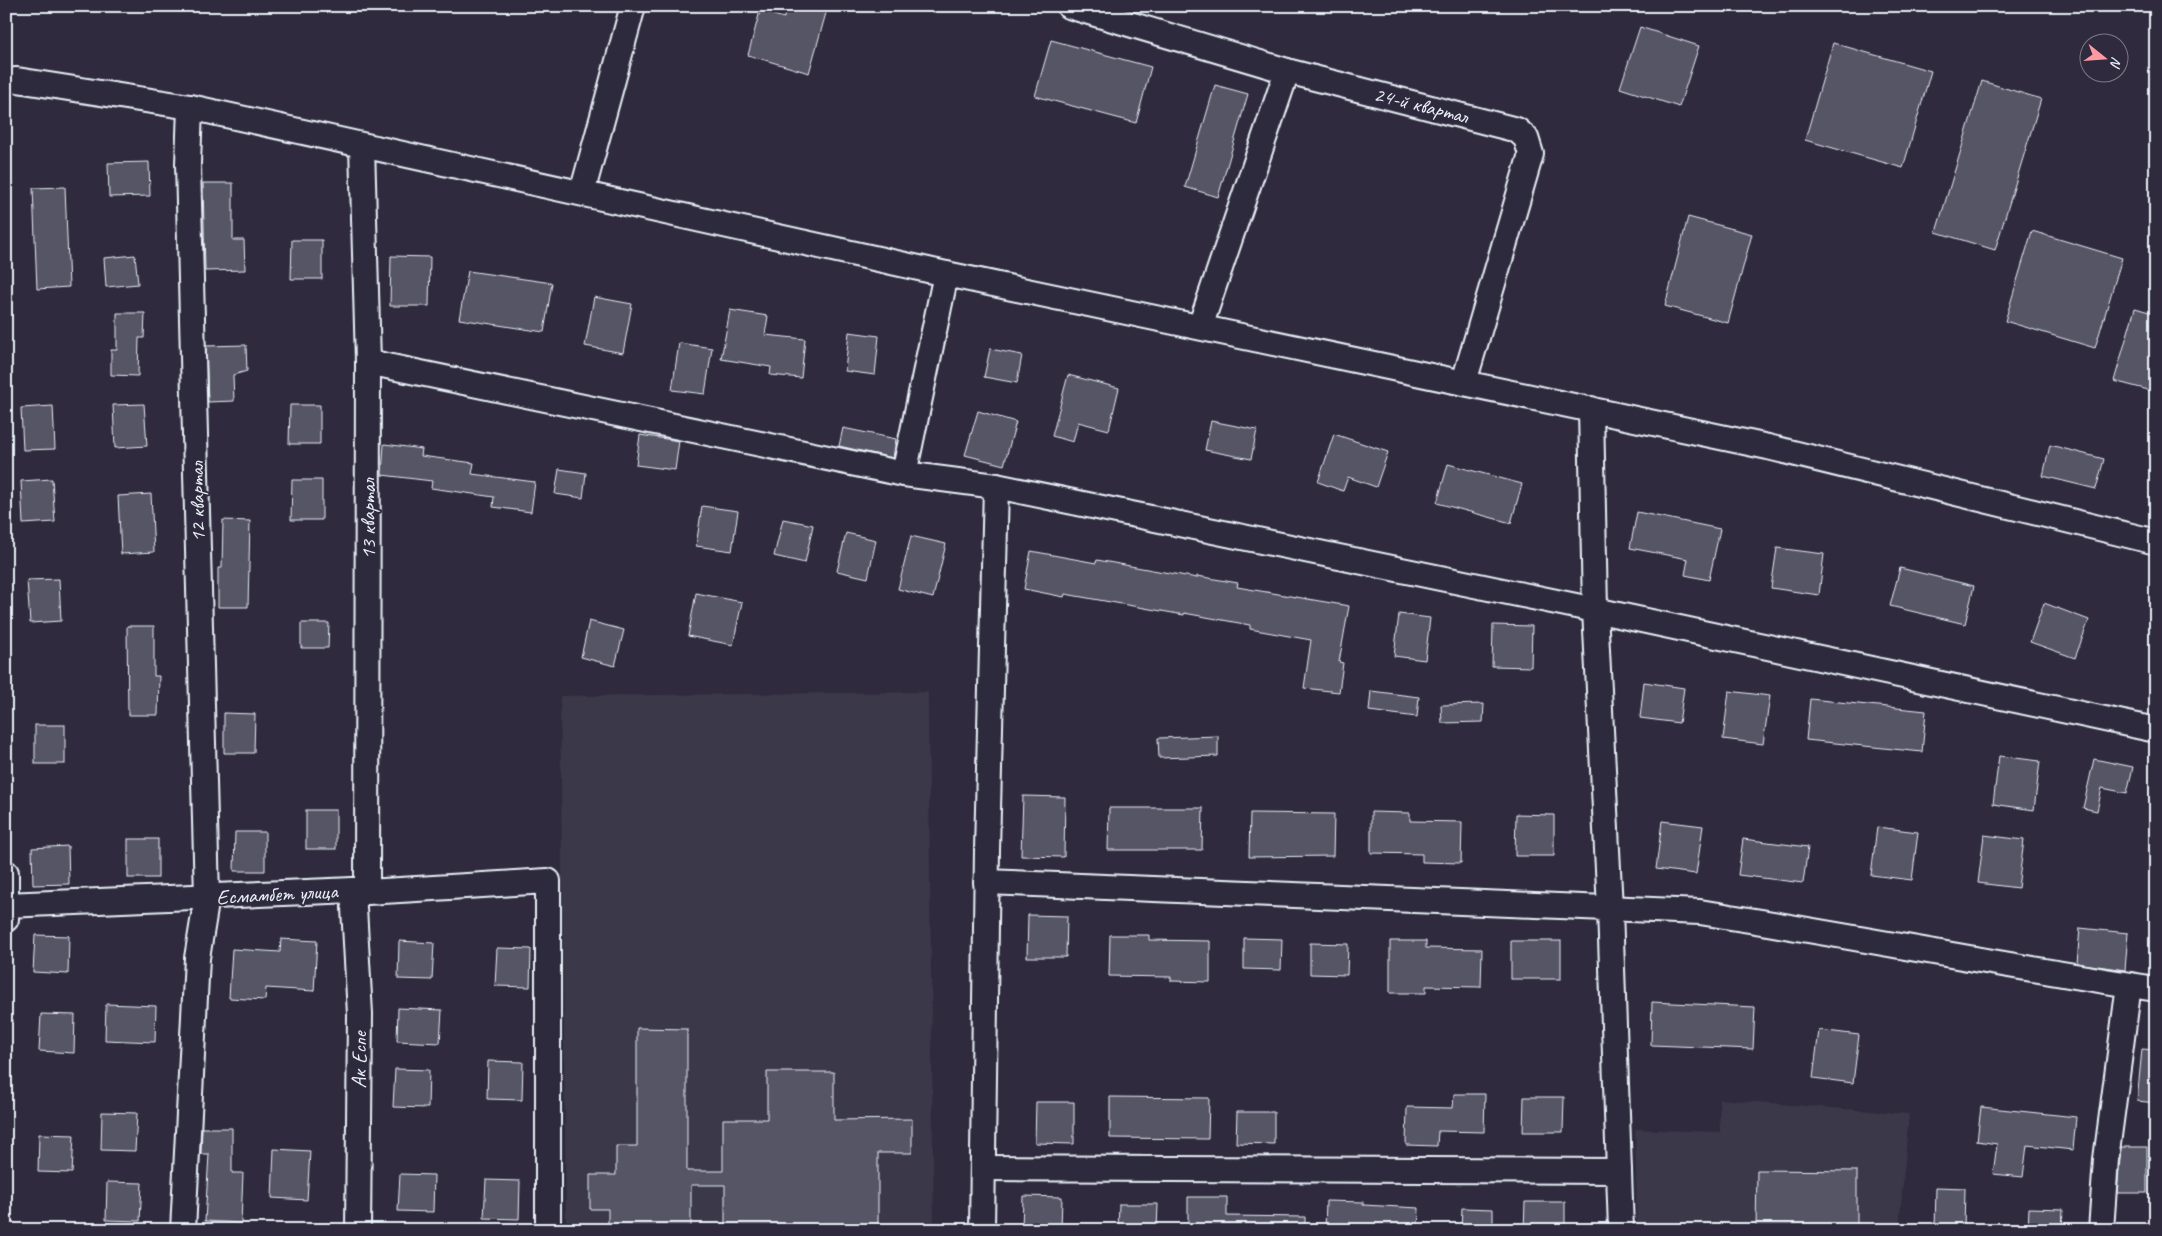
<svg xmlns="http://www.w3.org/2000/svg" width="2162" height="1236" font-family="Caveat,sans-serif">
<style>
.built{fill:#3b3749}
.building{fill:#575565;stroke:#e8f1f8}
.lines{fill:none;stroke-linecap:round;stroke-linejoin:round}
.minor-casing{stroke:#e8f1f8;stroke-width:28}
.minor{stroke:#2f2a3d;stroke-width:24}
.labels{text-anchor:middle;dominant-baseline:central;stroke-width:4;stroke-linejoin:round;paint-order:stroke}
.street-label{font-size:21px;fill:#e8f1f8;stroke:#2f2a3d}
</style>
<rect width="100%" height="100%" fill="#2f2a3d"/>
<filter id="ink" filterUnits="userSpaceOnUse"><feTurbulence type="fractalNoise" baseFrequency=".02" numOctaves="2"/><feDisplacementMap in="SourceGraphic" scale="10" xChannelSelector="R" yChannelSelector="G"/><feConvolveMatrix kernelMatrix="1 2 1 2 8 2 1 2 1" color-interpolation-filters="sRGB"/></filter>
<g filter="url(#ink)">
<g class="built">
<path d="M928,692L934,1230H566L560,696Z"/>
<path d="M1719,1099L1909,1114L1899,1230H1637L1635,1129L1720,1132Z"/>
</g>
<g class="building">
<path d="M786,6H828L809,73L748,55L760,11L784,18Z"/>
<path d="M1640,27L1699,46L1679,107L1620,88Z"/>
<path d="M1051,40L1151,67L1136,123L1035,96Z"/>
<path d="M1833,43L1931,71L1903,168L1805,140Z"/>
<path d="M1982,81L2041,99L1995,250L1936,232Z"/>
<path d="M1215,85L1248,94L1218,197L1185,187Z"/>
<path d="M149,162L150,196L109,197L108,163Z"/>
<path d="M203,183H233V240H244L245,270L205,271Z"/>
<path d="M65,187L69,287L37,289L33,188Z"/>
<path d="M1688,217L1752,234L1728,323L1665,306Z"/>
<path d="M2032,231L2122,258L2095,348L2005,321Z"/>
<path d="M292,240H322V279H291Z"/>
<path d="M135,255L138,284L106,287L104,258Z"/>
<path d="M391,256L430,257L429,306H390Z"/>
<path d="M468,271L552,283L544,332L459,319Z"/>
<path d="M594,297L632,304L623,353L585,346Z"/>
<path d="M2135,308L2156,314V392L2114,381Z"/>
<path d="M730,310L768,316L765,335L805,339L801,378L770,375L771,367L721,359Z"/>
<path d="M117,313H145L144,338H139L138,376L111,375V350H117Z"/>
<path d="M849,332L879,336L875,375L845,371Z"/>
<path d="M679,343L712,348L705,394L672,390Z"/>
<path d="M246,345L247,371L233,375L234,401L208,402L206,346Z"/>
<path d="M990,349L1022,355L1017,383L984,377Z"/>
<path d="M1068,375L1119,388L1109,430L1078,422L1073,442L1052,436Z"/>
<path d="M144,404L147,446L115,448L113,405Z"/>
<path d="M290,405H320V444H289Z"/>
<path d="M53,406L55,449L23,450L21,408Z"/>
<path d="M978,411L1016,422L1004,465L965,455Z"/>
<path d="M1211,421L1257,430L1251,459L1205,450Z"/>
<path d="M843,428L896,439L893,458L839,446Z"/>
<path d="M1334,434L1388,452L1376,487L1348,477L1343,491L1318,482Z"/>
<path d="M640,435L679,441L675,470L636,465Z"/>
<path d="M384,444L422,449L421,456L474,463L472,474L535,482L531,512L493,507L494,497L431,488L432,481L382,475Z"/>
<path d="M2050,445L2104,459L2096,489L2043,476Z"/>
<path d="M1448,464L1522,484L1511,523L1437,503Z"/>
<path d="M559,469L586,473L583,498L555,494Z"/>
<path d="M52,479L55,522L23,524L21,481Z"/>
<path d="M292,480H322V520H291Z"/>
<path d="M151,494L154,552L121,554L118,496Z"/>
<path d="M702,506L738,511L732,551L696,546Z"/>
<path d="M1637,512L1720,529L1709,580L1685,575L1688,559L1630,548Z"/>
<path d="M783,519L813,525L805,563L774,556Z"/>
<path d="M223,520L250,521L248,607H218V568H222Z"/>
<path d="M846,533L876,540L868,578L837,571Z"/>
<path d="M911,536L946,544L933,598L898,589Z"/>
<path d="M1777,548L1824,554L1819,595L1771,588Z"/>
<path d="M1031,551L1096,563L1097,560L1197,578V576L1238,583L1237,587L1349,606L1339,662L1343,663L1339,692L1304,688L1311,640L1250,629V625L1184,613V615L1065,594L1064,597L1024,589Z"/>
<path d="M1900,568L1974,586L1965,624L1890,606Z"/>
<path d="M59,579L61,621L30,623L27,580Z"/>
<path d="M696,593L742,602L733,645L688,636Z"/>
<path d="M2044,603L2089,620L2075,658L2030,642Z"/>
<path d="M1399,614L1430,618L1425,660L1394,656Z"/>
<path d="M589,621L624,630L615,666L581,657Z"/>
<path d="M301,623H329L328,648H301Z"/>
<path d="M1493,625L1532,626L1531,667L1492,666Z"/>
<path d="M127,626H154V676H159L158,715H128Z"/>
<path d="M1644,682L1684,688L1679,723L1640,718Z"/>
<path d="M1371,691L1419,697L1417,717L1369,711Z"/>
<path d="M1729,691L1770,696L1763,744L1723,739Z"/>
<path d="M1810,699L1926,711L1922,752L1806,740Z"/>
<path d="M1484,704L1483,722L1442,723L1441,705Z"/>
<path d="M224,713L255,714L254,753H224Z"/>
<rect x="35" y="725" width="30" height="39"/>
<path d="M1218,736V756L1159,758L1158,738Z"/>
<path d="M1999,756L2040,761L2034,810L1993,804Z"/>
<path d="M2094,759L2133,767L2127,793L2102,788L2097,811L2083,808Z"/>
<path d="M1023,796L1065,797L1064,857L1021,856Z"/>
<path d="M1109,808H1203L1202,850H1108Z"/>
<rect x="306" y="810" width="30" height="39"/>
<path d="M1371,812L1410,813V821L1462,822L1461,863L1422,862V854L1371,853Z"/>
<path d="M1250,813L1334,814L1333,856L1249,857Z"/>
<path d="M1516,814L1554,815V856H1515Z"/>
<path d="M1662,821L1703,826L1696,874L1656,869Z"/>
<path d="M1877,827L1918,832L1912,880L1871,875Z"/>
<path d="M235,832H265V871H234Z"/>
<path d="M1984,835L2024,840L2018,888L1978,883Z"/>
<rect x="128" y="839" width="30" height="39"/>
<path d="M1743,839L1808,847L1803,883L1738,875Z"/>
<path d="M68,846L69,884L33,885L32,848Z"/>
<path d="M1028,915L1067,916L1066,957H1027Z"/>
<path d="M2080,928L2128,933L2125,970L2077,963Z"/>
<path d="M35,935L69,936L68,974L33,972Z"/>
<path d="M1110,935H1149V940L1210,941V982L1171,981V977L1109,976Z"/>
<path d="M1244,938L1282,939L1281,970L1244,969Z"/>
<path d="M281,939L317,941L314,991L266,988L265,1000L229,998L232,949L280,952Z"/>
<path d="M399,941L434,943L432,980L398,979Z"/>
<path d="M1390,941H1426V948L1482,949L1481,987L1426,986V993H1390Z"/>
<rect x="1511" y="941" width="50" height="38"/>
<path d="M1310,943L1348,944L1347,975L1310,974Z"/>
<path d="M497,948L531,949L530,987L495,986Z"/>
<path d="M1652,1002L1755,1007L1753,1049L1651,1045Z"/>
<path d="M106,1004L156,1006L155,1042L105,1040Z"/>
<path d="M398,1008L442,1010L440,1043L397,1041Z"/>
<path d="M41,1014L75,1015L74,1053L39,1051Z"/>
<path d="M637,1028L687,1029V1171H723V1119H767V1072H834V1120L912,1119V1153H878V1230H725V1185H691V1230H608V1209H590V1175H616V1146H637Z"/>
<path d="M1819,1030L1859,1035L1853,1083L1813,1078Z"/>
<path d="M2142,1049L2156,1050V1103L2137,1101Z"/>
<path d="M488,1061L523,1062L522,1100L487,1099Z"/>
<path d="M395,1069L429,1070L428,1108L393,1107Z"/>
<path d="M1454,1094H1485L1484,1132L1438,1131L1437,1146L1406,1145L1407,1107L1453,1108Z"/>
<path d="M1110,1097L1209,1098L1208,1139L1110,1138Z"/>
<path d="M1524,1097H1564L1563,1132H1523Z"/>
<path d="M1036,1102H1074V1144L1035,1143Z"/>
<path d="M1981,1107L2076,1117L2073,1150L2027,1145L2023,1177L1993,1174L1997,1144L1977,1141Z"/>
<path d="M102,1112L137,1113L135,1151L101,1150Z"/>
<path d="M1237,1112H1274V1144L1236,1143Z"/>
<path d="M202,1128H232V1173H243L241,1223L205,1221L209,1154H201Z"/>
<path d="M39,1134L74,1135L72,1173L38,1172Z"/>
<path d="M2121,1147H2147V1193H2117Z"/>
<path d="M274,1149L310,1151L307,1200L272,1198Z"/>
<path d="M1757,1170L1857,1171V1230H1756Z"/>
<path d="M400,1174L434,1175L433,1212L398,1211Z"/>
<path d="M486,1180L520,1181L519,1219L484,1218Z"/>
<path d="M107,1182L142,1183L140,1221L106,1220Z"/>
<path d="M1936,1187L1965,1188L1964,1230H1935Z"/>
<path d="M1023,1196L1062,1197L1061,1230H1022Z"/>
<path d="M1188,1197H1227V1216L1305,1217V1230H1188Z"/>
<path d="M1326,1201L1363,1202V1205L1419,1208L1418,1230H1325Z"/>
<path d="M1525,1202H1565V1230H1524Z"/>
<path d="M1119,1204H1158L1157,1230H1118Z"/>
<path d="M1462,1208L1493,1209V1230H1461Z"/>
<path d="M2029,1208L2063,1209L2062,1230H2028Z"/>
</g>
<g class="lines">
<g class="minor-casing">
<g id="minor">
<path d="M1069,6L1287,71L1517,130L1526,138L1531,154L1464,382"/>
<path d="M6,81L17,80L190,107L946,274L1768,447L2156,542"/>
<path d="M362,146L368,362L367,892"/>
<path d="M582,193L633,6"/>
<path d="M946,274L904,474L996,486L987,850L982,1230"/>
<path d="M1200,327L1287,71"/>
<path d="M368,362L904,474"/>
<path d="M1591,409L1595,610L1610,909L1621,1230"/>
<path d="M996,486L1595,610L2156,730"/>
<path d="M6,873V919"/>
<path d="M986,882L1700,912C1852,936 2003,966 2156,989"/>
<path d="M353,890L360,1014L358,1230"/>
<path d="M6,905L353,890L367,892L548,881V1230"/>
<path d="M983,1168L1619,1171"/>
<path d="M183,1230L197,958L207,897L188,164L190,107"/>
<path d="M2101,1230L2106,1159L2129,985"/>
</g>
</g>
<use href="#minor" class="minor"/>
</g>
</g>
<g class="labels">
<g class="street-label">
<text transform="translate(1421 105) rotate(14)">24-й квартал</text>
<text transform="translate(197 502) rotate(-91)">12 квартал</text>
<text transform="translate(368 519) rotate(-90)">13 квартал</text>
<text transform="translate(277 894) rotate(-3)">Есмамбет улица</text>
<text transform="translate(359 1060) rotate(-89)">Ак Еспе</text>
</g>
</g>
<rect width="2162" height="1236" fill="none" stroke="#2f2a3d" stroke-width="25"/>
<rect x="12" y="12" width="2137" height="1211" fill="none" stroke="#e8f1f8" stroke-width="2" filter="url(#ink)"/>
<g transform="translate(2104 58) rotate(107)"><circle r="24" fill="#2f2a3d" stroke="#797a88"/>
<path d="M0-4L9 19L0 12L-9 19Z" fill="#ff9aa2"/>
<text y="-8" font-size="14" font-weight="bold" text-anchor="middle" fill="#e8f1f8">N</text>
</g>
</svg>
